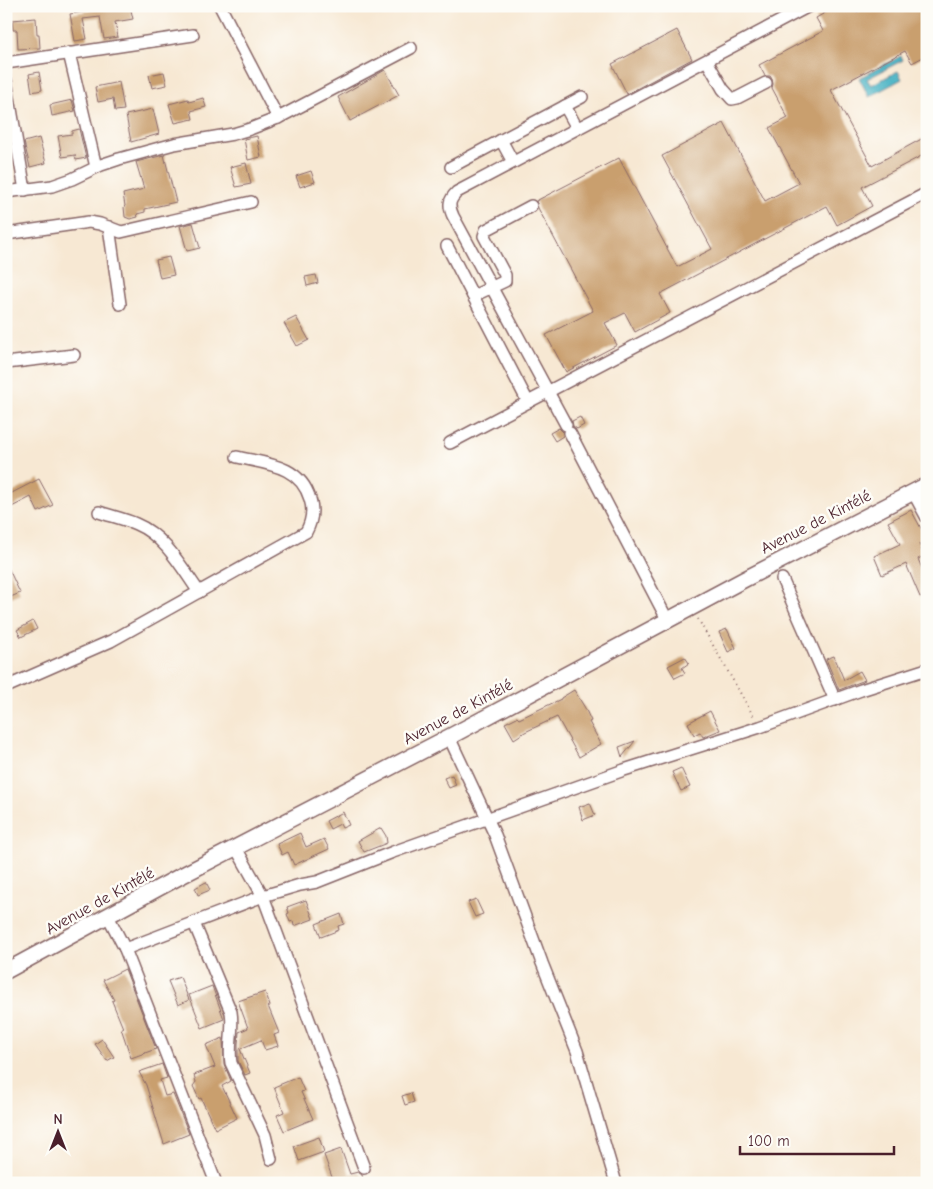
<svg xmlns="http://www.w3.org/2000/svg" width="933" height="1189" font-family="'Comic Neue',sans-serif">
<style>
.water{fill:#45b1c3;stroke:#486877}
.building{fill:#c99f6e}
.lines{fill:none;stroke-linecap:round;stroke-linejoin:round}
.minor-casing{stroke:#876566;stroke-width:14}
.major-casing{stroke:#876566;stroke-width:18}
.path{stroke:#876566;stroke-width:2;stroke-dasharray:1 4;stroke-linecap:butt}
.minor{stroke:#fff;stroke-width:11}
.major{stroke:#fff;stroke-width:15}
.labels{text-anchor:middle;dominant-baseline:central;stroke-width:5;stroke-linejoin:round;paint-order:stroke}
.street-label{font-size:16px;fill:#4a1f2b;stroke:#fdfcf7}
</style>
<rect width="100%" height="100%" fill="#fdfcf7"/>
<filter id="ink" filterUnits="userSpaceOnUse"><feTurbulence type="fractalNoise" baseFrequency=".02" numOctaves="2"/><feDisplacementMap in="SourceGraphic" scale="10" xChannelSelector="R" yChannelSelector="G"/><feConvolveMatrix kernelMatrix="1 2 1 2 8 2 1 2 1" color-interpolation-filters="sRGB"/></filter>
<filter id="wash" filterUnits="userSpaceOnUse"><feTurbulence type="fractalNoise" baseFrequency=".0096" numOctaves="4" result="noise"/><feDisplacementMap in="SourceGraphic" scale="20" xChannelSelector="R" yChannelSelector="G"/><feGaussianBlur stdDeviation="1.12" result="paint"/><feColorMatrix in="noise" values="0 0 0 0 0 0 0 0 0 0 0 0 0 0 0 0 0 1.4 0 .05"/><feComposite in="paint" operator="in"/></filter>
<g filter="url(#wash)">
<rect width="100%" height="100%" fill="#f7e8d3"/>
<path class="water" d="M901,56L903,60L867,79L871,85L898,71L902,79L869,97L859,78Z"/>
<g id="blocks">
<g class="building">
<path d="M119,6H130L133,19L115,22L118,37L104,39L100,17L83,19L87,39L75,41L70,14Z"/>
<path d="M837,6H854L857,12L869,6H922L927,14V55L912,63L905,51L831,90L872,166L927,136V153L862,187L872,206L837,225L827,206L660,294L670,313L635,332L625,313L605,323L617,345L566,372L546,335L593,311L538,208L536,201L619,158L677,267L712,249L662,156L724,123L765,201L799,183L769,128L788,118L772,88L773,84L772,79L770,76H765L759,65L823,31L816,18Z"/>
<path d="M36,18L37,34H39L40,48L18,49L17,30H13L12,20Z"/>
<path d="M677,30L692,59L627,94L612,64Z"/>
<path d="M385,70L399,95L350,121L338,97Z"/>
<path d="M39,72L42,90L32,92L29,74Z"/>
<path d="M164,72L167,85L152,88L149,75Z"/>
<path d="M119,82L124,110L115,111L113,99L98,102L95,87Z"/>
<path d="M203,98L206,107L191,111L193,119L175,123L169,104L188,99L189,102Z"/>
<path d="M72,100L75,111L52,116L50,105Z"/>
<path d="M153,109L159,134L131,142L126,115Z"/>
<path d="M79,129L86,158L76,160L75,155L62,157L58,136L72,134V131Z"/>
<path d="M257,136L261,157L248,160L244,139Z"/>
<path d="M39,138L46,163L30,167L24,142Z"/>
<path d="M164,155L176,202L145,209V212L137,214L138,217L130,219L125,217L124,207L125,206L123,194L144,189L136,162Z"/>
<path d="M246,163L251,184L236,187L230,167Z"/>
<path d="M311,171L315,182L300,187L296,176Z"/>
<path d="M193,223L200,248L187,251L180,226Z"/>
<path d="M169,257L174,275L160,278L156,260Z"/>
<path d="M316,275L318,283L307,286L305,277Z"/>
<path d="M296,317L309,340L297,346L284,323Z"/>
<path d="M580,417L584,425L577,429L573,426L572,421Z"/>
<path d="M559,428L563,432V436L555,441L550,433Z"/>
<path d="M39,479L53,505L38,512L31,497L6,510V496Z"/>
<path d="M911,510L922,530L927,528V541L919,544L924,556L918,559L927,580V594L920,597L906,564L882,575L874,556L900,544L888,522Z"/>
<path d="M6,563L20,593L6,599Z"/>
<path d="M33,621L37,629L21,637L17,630Z"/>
<path d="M727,629L736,648L728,652L719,632Z"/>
<path d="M834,656L844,680L860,671L865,680L839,690L826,659Z"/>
<path d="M685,657L689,663L682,668L685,673L675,678L668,666Z"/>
<path d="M574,690L585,708L591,721L589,722L601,744L579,757L557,717L525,732L514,739L505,723L517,717L519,719L561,699V698Z"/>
<path d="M710,711L720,730L703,737L700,732L694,735L688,723Z"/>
<path d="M635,741L622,757L619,747Z"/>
<path d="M681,768L690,787L681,791L672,772Z"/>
<path d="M452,775L456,785L449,788L444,778Z"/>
<path d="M590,803L595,815L583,820L579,807Z"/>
<path d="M343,812L349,825L342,828L340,824L330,829L326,821Z"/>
<path d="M381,828L386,836L387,843L364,852L358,841Z"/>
<path d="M300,833L306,847L324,839L329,849L294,865L288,852L282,855L277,844Z"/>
<path d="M206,882L210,890L198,895L195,888Z"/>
<path d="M476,899L483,914L475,917L468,902Z"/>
<path d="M306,900L313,919L294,926L293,921L290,922L287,914L289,913L287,907Z"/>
<path d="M341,914L344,924L338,926L339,930L321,937L316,924Z"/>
<path d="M125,969L156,1049L131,1058L121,1028H123L112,1001L114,1000L103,980Z"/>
<path d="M180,977L189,1000L178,1005L168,981Z"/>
<path d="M212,986L224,1019L202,1028L189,995Z"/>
<path d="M265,992L270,1006H268L279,1033L274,1035L278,1046L265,1050L261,1040L242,1048L240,1049L250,1073L245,1075L238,1061V1044L239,1032L248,1028L238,1001Z"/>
<path d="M223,1038L224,1064L231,1081L222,1086L237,1118L215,1129L201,1098L199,1099L193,1086L196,1082L194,1075L215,1067L206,1045Z"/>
<path d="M102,1039L114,1057L107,1061L95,1044Z"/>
<path d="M162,1064L167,1078L160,1080L165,1096L173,1094L189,1134L164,1144L146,1085L139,1072Z"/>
<path d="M298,1077L304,1091L301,1092L313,1119L284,1131L277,1115L284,1112L274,1087Z"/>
<path d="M411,1093L414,1102L405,1105L402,1096Z"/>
<path d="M319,1137L324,1152L299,1161L294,1146Z"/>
<path d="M341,1149L350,1174L358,1172L362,1175L364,1183H330L329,1181L333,1180L324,1155Z"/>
</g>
</g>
</g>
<g filter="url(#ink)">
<use href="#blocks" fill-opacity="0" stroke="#876566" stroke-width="1"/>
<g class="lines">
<g class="minor-casing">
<g id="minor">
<path d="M220,6L278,118"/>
<path d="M69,53L96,167"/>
<path d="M707,61L723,89L732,99L737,98L766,83"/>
<path d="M6,63L193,35"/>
<path d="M6,80L25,190"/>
<path d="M565,106L577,128"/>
<path d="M501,140L513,162"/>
<path d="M451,167L582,97"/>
<path d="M6,192L52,186L72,179L101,165L119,159L174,144L233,134L250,129L278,118L411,48"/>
<path d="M109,227L120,304"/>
<path d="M6,234L89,222L100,224L121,232L251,202"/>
<path d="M447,246L528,402"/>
<path d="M473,296L505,281V275L484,236L486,230L531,206"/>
<path d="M6,363L74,355"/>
<path d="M566,425L453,216C448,205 449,200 457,192L809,6"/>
<path d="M570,433L668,621"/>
<path d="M450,443L927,193"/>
<path d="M913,492L927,518"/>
<path d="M99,512C111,516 124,519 136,524C165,536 182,568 199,592"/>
<path d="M782,579L835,700"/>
<path d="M6,687L111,641L306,532C312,521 314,511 310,499C300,465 267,464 237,457"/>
<path d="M449,737L495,835L542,963L577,1051L616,1183"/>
<path d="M236,848L263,896L300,885L317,882L393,852L624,770L760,727L861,690L927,669"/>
<path d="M108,916L125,949L216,1183"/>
<path d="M194,923L231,1012C234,1029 228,1046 231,1063L265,1135L271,1159"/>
<path d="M125,949L263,896L364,1168"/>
</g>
</g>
<g class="major-casing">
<path id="major" d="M6,971L177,878L449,737L745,579L927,485"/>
</g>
<path class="path" d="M698,619L754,717"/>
<use href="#minor" class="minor"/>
<use href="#major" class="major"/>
</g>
</g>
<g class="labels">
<g class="street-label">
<text transform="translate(816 522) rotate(-27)">Avenue de Kintélé</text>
<text transform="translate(458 712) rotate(-28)">Avenue de Kintélé</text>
<text transform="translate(100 901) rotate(-29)">Avenue de Kintélé</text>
</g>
</g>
<rect width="933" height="1189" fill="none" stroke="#fdfcf7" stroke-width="25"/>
<g transform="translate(58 1132)" stroke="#fdfcf7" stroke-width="4" paint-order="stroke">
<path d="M0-4L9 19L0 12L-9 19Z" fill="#4a1f2b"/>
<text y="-8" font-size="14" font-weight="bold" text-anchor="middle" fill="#4a1f2b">N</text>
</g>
<path d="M740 1146v8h154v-8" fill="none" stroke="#4a1f2b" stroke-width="2.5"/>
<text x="748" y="1146" font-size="15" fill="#4a1f2b" stroke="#fdfcf7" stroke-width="4" paint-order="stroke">100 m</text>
</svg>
